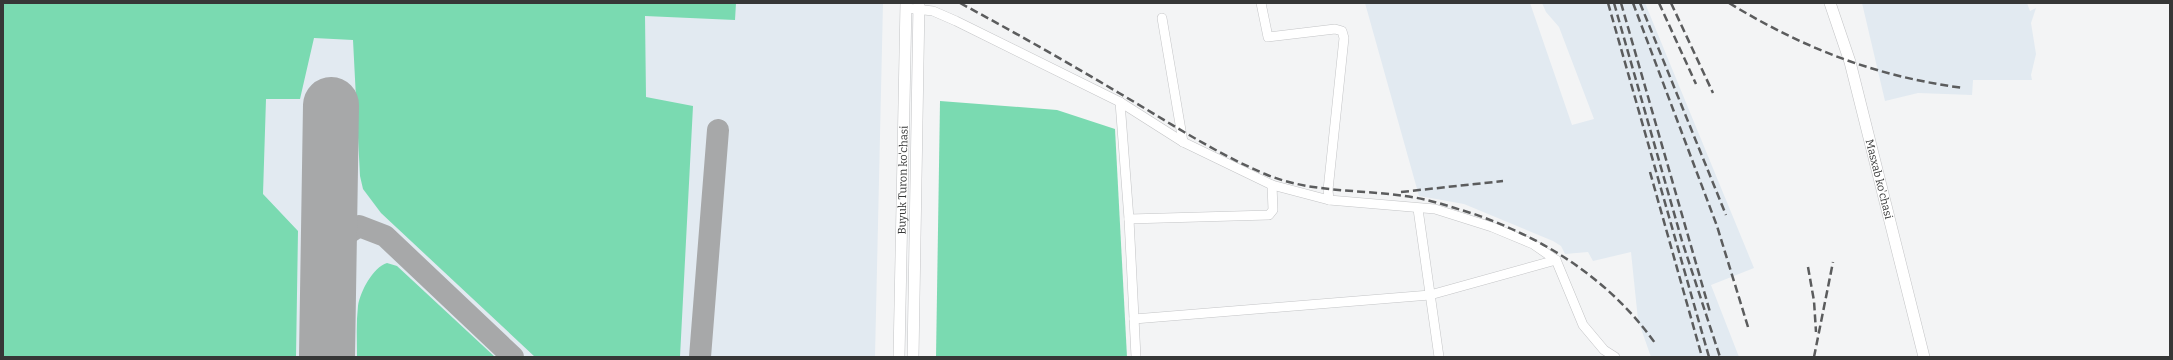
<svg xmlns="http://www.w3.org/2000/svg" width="2173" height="360" font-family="Bitter,serif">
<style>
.built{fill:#e2eaf1}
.green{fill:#7adab1}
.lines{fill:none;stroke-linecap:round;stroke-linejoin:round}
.taxiway{stroke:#a7a8a9;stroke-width:22}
.runway{stroke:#a7a8a9;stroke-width:56}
.minor-casing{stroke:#c3c4c6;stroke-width:10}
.major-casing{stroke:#c3c4c6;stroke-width:12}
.minor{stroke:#fff;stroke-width:9}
.major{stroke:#fff;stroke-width:11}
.rail{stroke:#5b5c5d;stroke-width:2.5;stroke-dasharray:8 4;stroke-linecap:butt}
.labels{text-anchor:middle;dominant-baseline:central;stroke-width:4;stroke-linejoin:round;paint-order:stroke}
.street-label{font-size:11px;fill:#363737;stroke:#fff}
</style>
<rect width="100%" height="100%" fill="#f3f4f5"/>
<g class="built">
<path d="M3,3H883L875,357H3Z"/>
<path d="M1365,3H1530L1572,125L1594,119L1559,27L1546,12L1542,3H1645L1754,268L1711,285L1739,357H1651L1638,320L1631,252L1593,261L1588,252L1565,254L1561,246L1553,241L1464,204L1419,196Z"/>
<path d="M1862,3H2027L2030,11L2036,8L2031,23L2036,54L2031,75L2032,80H1973L1972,95L1918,93L1885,101Z"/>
</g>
<g class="green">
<path d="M3,3H736L735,20L645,16L646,97L693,106L680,357H535L381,213L363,189L360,176L353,40L314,38L300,99H266L263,194L298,231L296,357H3Z"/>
<path d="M940,101L1057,110L1115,129L1127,357H936Z"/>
<path d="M387,263L397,266L495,357H357C357,340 356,323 358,306C360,292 373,267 387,263Z"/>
</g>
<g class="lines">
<g class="taxiway">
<path d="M328,260L340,239L359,226L385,236L513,357"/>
<path d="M700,357L718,130"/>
</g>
<path class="runway" d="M327,357L331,105"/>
<g class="minor-casing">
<g id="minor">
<path d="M1261,3L1268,37L1335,29L1342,31L1344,38L1328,190L1329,200"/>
<path d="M906,8L933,11L956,21L1120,102L1183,142L1272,185L1329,200L1435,209L1492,227L1533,244L1556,260L1583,325L1604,350L1615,357"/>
<path d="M1162,18L1183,142"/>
<path d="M1120,102L1129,219L1136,357"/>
<path d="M1418,209L1439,357"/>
<path d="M1129,219L1269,215L1273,210L1272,185"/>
<path d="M1134,319L1430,295L1556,260"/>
</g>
</g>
<g class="major-casing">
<g id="major">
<path id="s1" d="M1830,3L1850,62L1924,357"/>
<path id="s2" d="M899,357L906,3"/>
<path d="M913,357L919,3"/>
</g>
</g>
<use href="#minor" class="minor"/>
<use href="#major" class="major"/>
<g class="rail">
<path d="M960,3C1014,32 1067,62 1119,93C1167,121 1213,152 1265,174C1310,193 1357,189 1405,196C1429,199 1451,207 1474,214C1546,239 1610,280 1655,343"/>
<path d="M1608,3L1709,357"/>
<path d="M1614,3L1682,241L1720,357"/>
<path d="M1621,3L1710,312"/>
<path d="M1633,3L1717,226L1748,327"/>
<path d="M1640,3L1726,215"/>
<path d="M1659,3L1696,84"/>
<path d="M1671,3L1713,93"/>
<path d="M1729,3C1805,49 1875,76 1963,88"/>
<path d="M1650,172L1702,357"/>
<path d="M1401,192L1503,181"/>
<path d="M1808,267L1814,301L1816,332"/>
<path d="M1814,357L1833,262"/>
</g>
</g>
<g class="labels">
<g class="street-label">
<text stroke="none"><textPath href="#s1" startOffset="183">Masxab ko'chasi</textPath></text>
<text stroke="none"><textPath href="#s2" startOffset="177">Buyuk Turon ko'chasi</textPath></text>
</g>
</g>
<rect width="2173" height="360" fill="none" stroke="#363737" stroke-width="8"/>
</svg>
